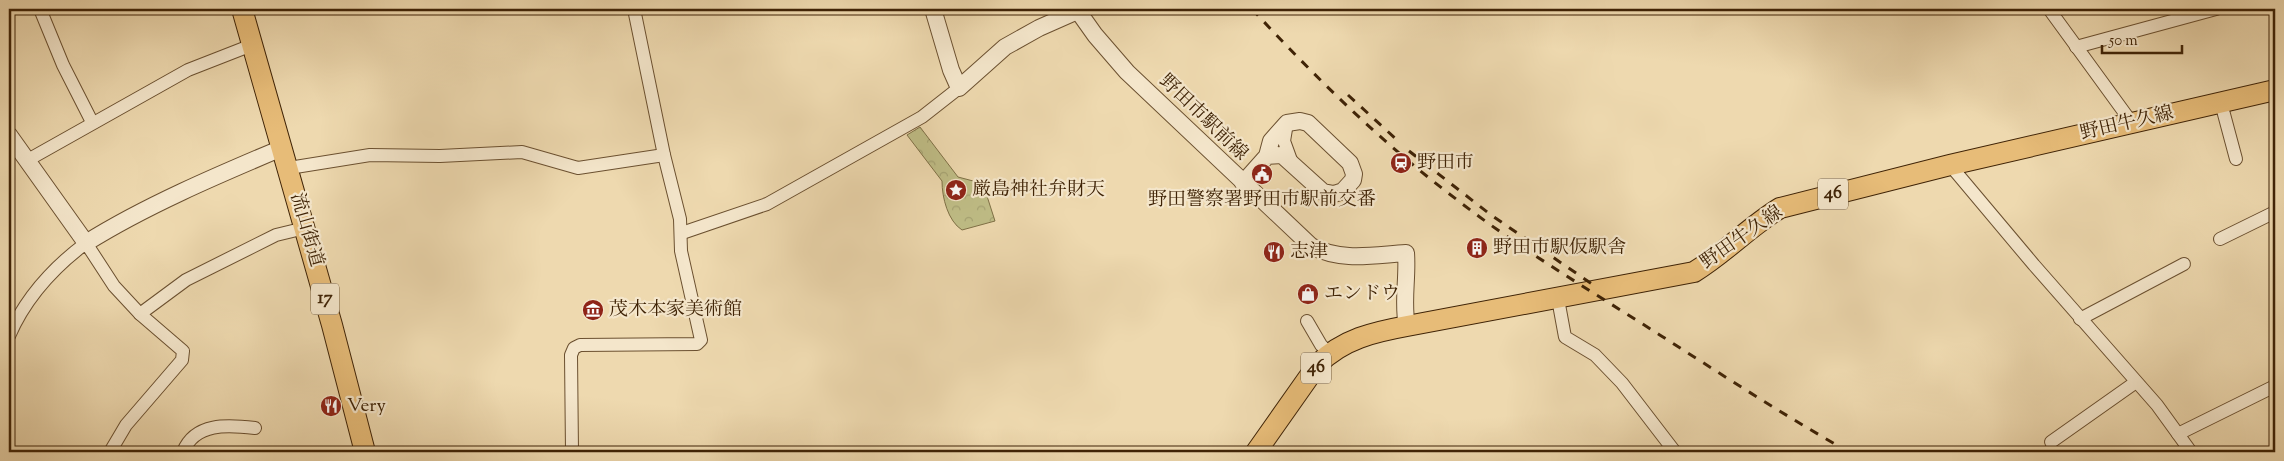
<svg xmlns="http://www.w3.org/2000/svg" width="2284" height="461" font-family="'Sorts Mill Goudy','Noto Serif JP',serif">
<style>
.park{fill:url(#park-crowns);stroke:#7f7046}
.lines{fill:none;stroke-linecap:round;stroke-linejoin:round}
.minor-casing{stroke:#6b5030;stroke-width:14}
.tertiary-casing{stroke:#6b5030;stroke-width:18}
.primary-casing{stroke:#3f2306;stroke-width:22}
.minor{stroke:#f4e6cb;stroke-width:12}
.tertiary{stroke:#f4e6cb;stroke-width:16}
.primary{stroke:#e7bc78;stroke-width:20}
.rail{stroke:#3f2306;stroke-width:3;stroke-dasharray:9 9;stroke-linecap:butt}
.labels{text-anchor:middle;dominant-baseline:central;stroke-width:4.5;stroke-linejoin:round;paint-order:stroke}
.shield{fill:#f4e6cb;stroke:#755e41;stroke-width:1}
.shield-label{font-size:18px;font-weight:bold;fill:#3f2306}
.street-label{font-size:19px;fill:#3f2306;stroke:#f4e6cb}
.poi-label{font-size:19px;fill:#3f2306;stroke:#f4e6cb;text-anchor:start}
</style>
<defs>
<pattern id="park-crowns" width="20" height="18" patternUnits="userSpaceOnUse" patternTransform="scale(1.25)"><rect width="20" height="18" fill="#bfbd86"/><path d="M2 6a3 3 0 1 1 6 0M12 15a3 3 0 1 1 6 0" fill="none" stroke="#a5a272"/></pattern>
</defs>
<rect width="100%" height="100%" fill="#eed9af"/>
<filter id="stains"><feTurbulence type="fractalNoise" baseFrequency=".004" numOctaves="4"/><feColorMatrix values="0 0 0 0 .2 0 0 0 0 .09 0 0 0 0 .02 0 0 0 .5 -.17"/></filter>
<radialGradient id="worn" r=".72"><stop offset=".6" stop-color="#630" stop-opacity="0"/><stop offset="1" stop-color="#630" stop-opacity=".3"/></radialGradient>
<path class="park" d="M920,127L958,177L977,182L986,193L995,221L962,230C948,221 942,198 942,181L907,135Z"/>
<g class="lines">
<g class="minor-casing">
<g id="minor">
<path d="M40,9L63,65L92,122"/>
<path d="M2049,9L2132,123"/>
<path d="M2076,47L2216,9"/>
<path d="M2221,103L2236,159"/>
<path d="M1287,123L1284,141L1292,163"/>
<path d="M26,161L188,70L252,45"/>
<path d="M1950,165L2034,265L2157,405L2191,452"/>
<path d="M289,168L370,155L440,156L522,152L578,168L664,155"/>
<path d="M682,233L767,204L922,117L959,88"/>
<path d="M2220,239L2275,212"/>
<path d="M1558,299L1565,337L1595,355L1622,383L1675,452"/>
<path d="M140,314L186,280L276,235L305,228"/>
<path d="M2080,319L2184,264"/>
<path d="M1307,321L1321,345L1329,353"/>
<path d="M9,336C25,299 54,267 86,243L114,286L140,314L183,351L182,360L126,425L110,452"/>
<path d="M2178,434L2275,386"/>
<path d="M2051,442L2136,382"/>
<path d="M183,452C195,422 228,425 255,428"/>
<path d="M572,452L571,355L574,348L580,345L697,344L701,340L681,251L680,219L664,155L634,9"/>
</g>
</g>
<g class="tertiary-casing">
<g id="tertiary">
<path d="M933,9L951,70L959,88L1005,47L1039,28L1082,9"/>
<path d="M1078,11L1095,35L1127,72L1311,246C1342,262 1373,255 1406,253C1408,277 1402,303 1407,326"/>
<path d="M9,135L86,243C145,206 218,175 282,148"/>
<path d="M1243,183L1267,156L1271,141L1287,123L1300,121L1308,123L1350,163L1354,174L1353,180L1343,191L1334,194L1323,192L1282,155L1267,156"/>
</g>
</g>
<g class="primary-casing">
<g id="primary">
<path d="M242,9L332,325L365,452"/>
<path d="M1256,452L1318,364C1343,339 1374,332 1407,326L1694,272C1725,253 1749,227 1780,208L1950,165L2275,90"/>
</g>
</g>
<use href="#minor" class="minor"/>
<use href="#tertiary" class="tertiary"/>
<use href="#primary" class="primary"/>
<g class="rail">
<path d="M1252,9C1315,77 1382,143 1456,199C1521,250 1593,292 1663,337C1724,376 1785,416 1849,452"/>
<path d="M1348,95L1396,139"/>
<path d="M1409,151L1491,215L1595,286"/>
</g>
</g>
<defs>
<g id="station-disc" transform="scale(1.125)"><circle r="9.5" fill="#8f2418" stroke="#f4e6cb"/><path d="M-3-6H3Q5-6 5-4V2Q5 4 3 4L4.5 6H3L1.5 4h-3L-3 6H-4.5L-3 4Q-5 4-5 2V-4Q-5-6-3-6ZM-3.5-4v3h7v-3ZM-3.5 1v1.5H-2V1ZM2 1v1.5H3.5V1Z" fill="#fff"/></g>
<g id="civic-disc" transform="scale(1.125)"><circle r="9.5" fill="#8f2418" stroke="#f4e6cb"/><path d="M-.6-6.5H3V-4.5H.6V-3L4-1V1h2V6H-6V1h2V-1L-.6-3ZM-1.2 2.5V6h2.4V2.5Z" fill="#fff"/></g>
<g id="sight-disc" transform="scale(1.125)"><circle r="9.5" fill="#8f2418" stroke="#f4e6cb"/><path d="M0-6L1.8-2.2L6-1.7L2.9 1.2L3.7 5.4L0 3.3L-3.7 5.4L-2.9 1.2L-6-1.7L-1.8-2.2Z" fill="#fff"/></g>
<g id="building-disc" transform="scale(1.125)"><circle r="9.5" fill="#8f2418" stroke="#f4e6cb"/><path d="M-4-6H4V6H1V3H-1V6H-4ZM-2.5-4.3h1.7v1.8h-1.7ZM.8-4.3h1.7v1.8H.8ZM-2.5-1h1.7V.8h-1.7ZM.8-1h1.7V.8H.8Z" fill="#fff"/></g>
<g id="restaurant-disc" transform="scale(1.125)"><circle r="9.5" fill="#8f2418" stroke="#f4e6cb"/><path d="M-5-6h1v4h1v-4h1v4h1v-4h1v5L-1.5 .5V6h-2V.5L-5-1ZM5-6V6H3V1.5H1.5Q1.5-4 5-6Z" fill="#fff"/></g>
<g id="shop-disc" transform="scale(1.125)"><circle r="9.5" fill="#8f2418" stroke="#f4e6cb"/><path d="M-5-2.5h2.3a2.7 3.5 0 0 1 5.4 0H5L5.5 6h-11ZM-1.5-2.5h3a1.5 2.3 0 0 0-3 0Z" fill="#fff"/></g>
<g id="museum-disc" transform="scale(1.125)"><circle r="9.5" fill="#8f2418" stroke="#f4e6cb"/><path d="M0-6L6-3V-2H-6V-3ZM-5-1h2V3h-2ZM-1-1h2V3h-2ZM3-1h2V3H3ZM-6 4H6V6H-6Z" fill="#fff"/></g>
</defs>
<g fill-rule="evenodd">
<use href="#station-disc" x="1401" y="163"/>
<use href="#civic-disc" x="1262" y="174"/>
<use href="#sight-disc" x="956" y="190"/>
<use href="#building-disc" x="1477" y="248"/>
<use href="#restaurant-disc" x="1274" y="252"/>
<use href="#shop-disc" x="1308" y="294"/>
<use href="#museum-disc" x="593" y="310"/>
<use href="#restaurant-disc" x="331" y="406"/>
</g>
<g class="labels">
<g class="shield">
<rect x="1818" y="178.5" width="30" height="31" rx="4"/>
<rect x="311" y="283.5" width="28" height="31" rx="4"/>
<rect x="1301" y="352.5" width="30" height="31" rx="4"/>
</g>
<g class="shield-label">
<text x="1833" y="194">46</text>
<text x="325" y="299">17</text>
<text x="1316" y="368">46</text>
</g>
<g class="street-label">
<text transform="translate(1203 118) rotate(44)">野田市駅前線</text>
<text transform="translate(2127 124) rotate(-13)">野田牛久線</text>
<text transform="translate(306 230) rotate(74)">流山街道</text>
<text transform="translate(1742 238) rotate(-35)">野田牛久線</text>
</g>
<g class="poi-label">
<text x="1417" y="163">野田市</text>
<text x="972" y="190">厳島神社弁財天</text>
<text x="1262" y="200" text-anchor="middle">野田警察署野田市駅前交番</text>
<text x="1493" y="248">野田市駅仮駅舎</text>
<text x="1290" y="252">志津</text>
<text x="1324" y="294">エンドウ</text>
<text x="609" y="310">茂木本家美術館</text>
<text x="347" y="406">Very</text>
</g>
</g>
<rect width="2284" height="461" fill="none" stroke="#eed9af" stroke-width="30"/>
<rect x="10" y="10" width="2264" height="441" fill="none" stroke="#3f2306" stroke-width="2.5"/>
<rect x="15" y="15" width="2254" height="431" fill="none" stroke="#3f2306"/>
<path d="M2102 45v8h80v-8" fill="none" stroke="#3f2306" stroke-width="2.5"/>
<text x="2109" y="45" font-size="15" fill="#3f2306" stroke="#f4e6cb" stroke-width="4" paint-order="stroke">50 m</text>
<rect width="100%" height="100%" filter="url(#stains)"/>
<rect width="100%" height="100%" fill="url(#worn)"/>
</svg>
